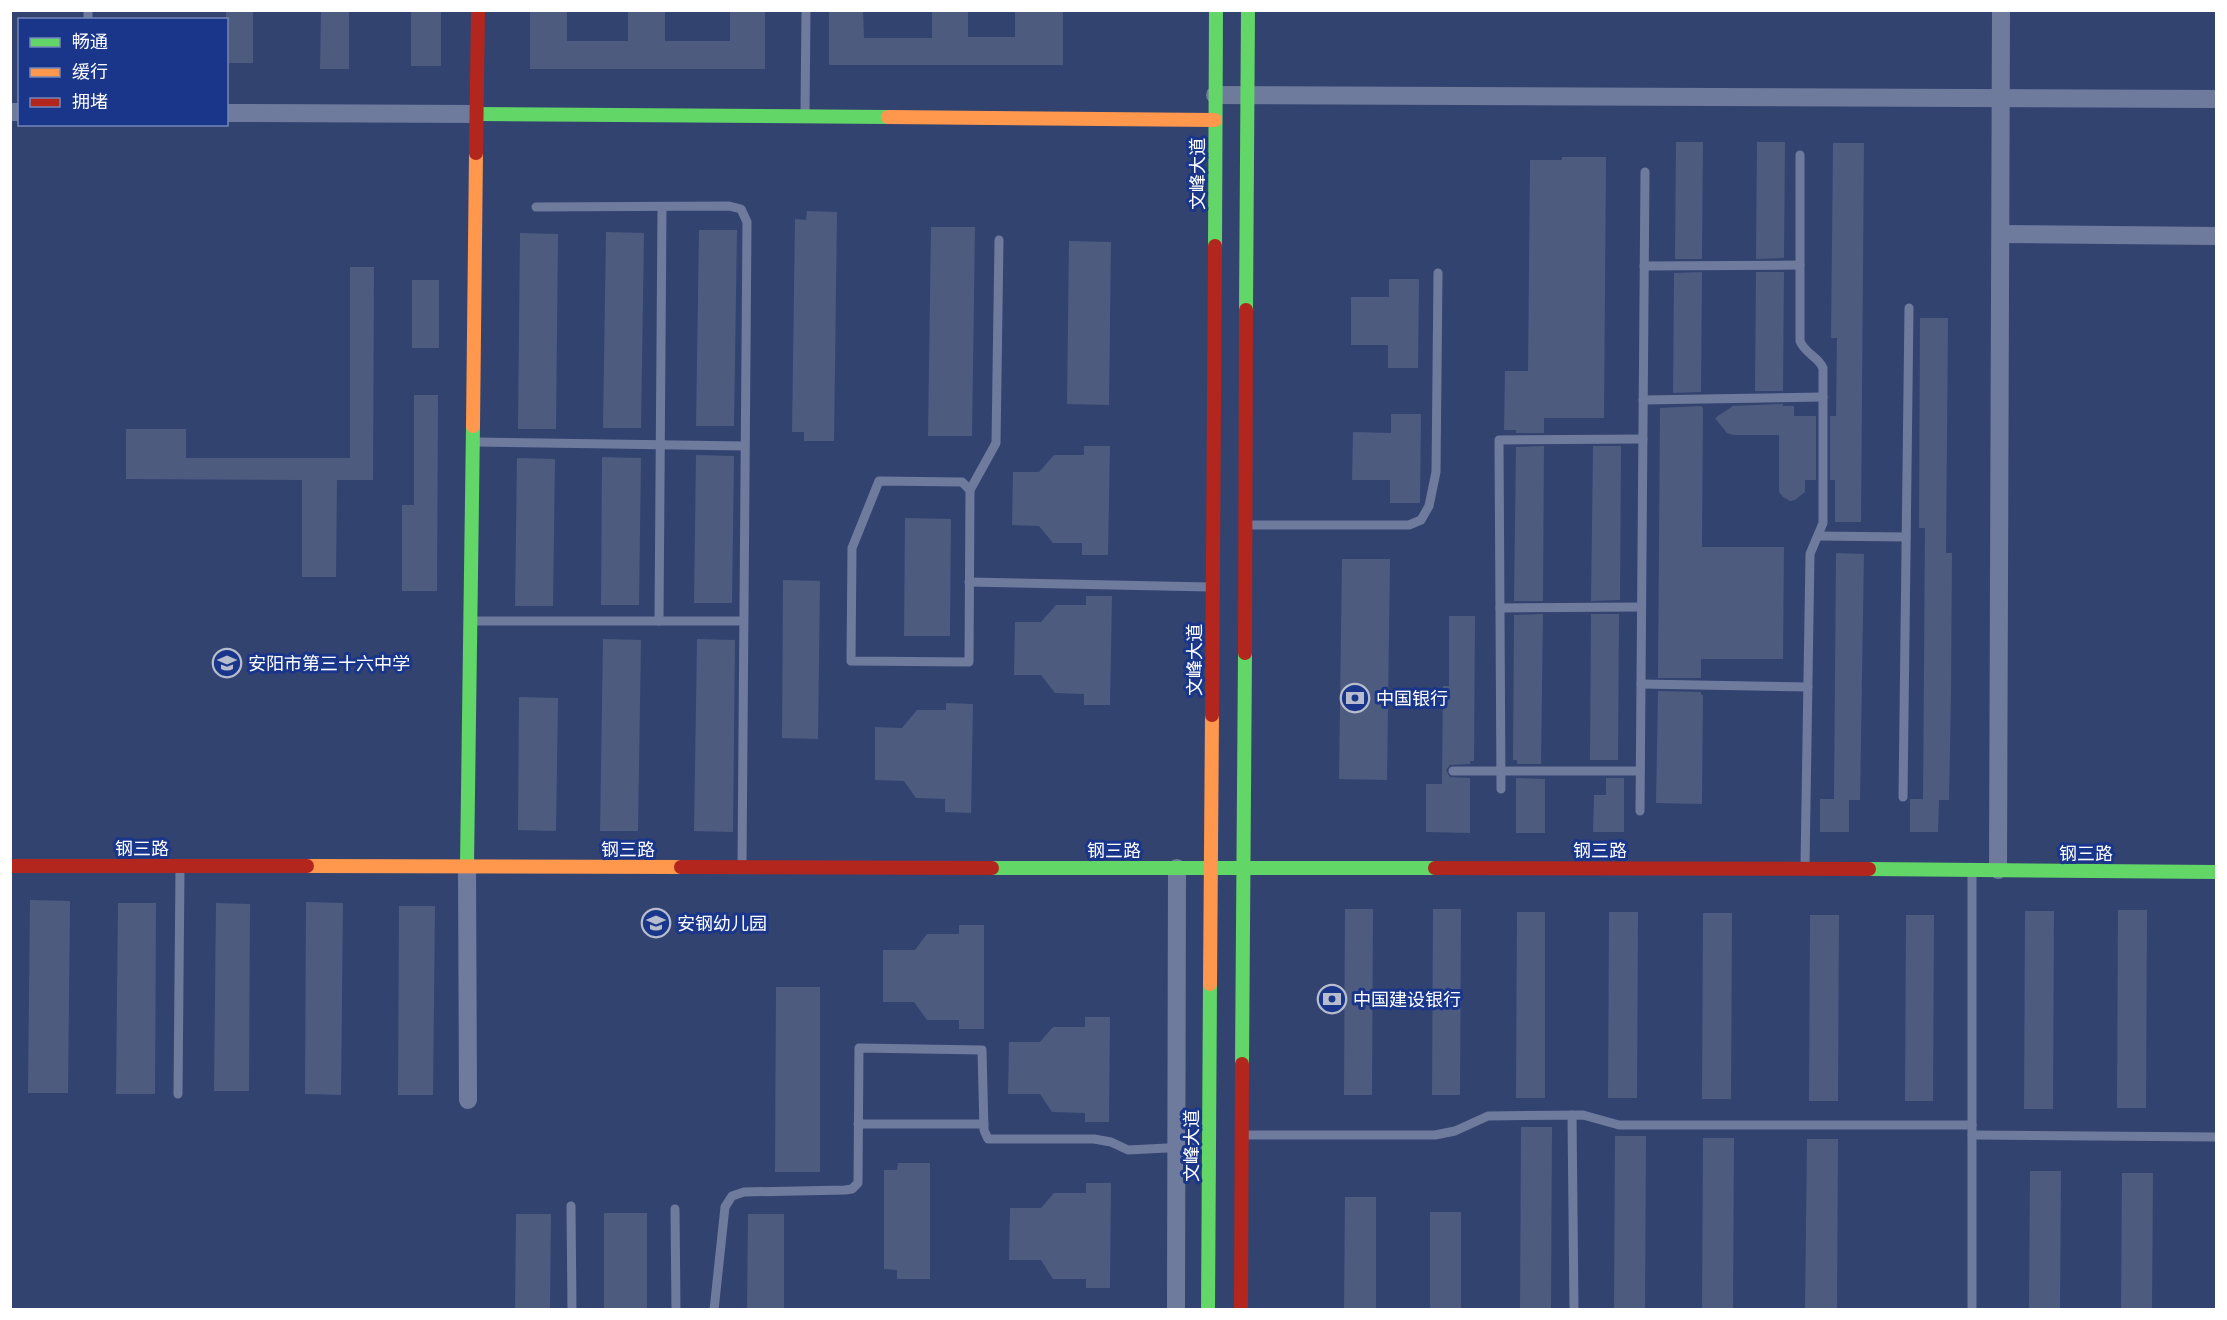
<svg xmlns="http://www.w3.org/2000/svg" width="2227" height="1320" font-family="'Noto Sans','Noto Sans SC',sans-serif">
<style>
.building{fill:#4d5b7f}
.lines{fill:none;stroke-linecap:round;stroke-linejoin:round}
.lane{stroke:#6f7b9d;stroke-width:9}
.street{stroke:#6f7b9d;stroke-width:18}
.fast{stroke:#63d668;stroke-width:14}
.slow{stroke:#ff974d;stroke-width:14}
.jam{stroke:#b3261e;stroke-width:14}
.labels{text-anchor:middle;dominant-baseline:central;stroke-width:6;stroke-linejoin:round;paint-order:stroke}
.street-label{font-size:18px;fill:#fff;stroke:#19368a}
.poi-label{font-size:18px;fill:#fff;stroke:#19368a;text-anchor:start}
</style>
<rect width="100%" height="100%" fill="#334370"/>
<g class="building">
<rect x="226" y="10" width="27" height="53"/>
<path d="M321,10H349V69H320Z"/>
<rect x="411" y="10" width="30" height="56"/>
<path d="M530,10H567V41H628V10H665V41H730V10H765V69H530Z"/>
<path d="M829,10H863L864,38H932V10H968V37H1015V10H1063V65H829Z"/>
<path d="M1676,142H1703L1702,259H1675Z"/>
<path d="M1757,142H1785L1784,258L1756,259Z"/>
<path d="M1833,143H1864L1861,522H1835V480H1830V416H1836L1837,338H1831Z"/>
<path d="M1562,157H1606L1604,418H1544V433H1516V430H1504L1505,371H1528L1530,160H1562Z"/>
<path d="M807,211L837,212L834,441H804V432H792L795,219L806,220Z"/>
<path d="M931,227H975L972,436H928Z"/>
<path d="M699,230H737L734,426H696Z"/>
<path d="M606,232L644,233L641,428H603Z"/>
<path d="M520,233L558,234L556,429H518Z"/>
<path d="M1069,241L1111,242L1109,405L1067,404Z"/>
<path d="M350,267H374L373,480H337L336,577H302V480L126,479V429H186V458H350Z"/>
<path d="M1702,272L1701,392L1673,393L1674,273Z"/>
<path d="M1756,272H1784L1783,391H1755Z"/>
<path d="M1389,279H1419L1418,368H1388V345H1351V297H1389Z"/>
<rect x="412" y="280" width="27" height="68"/>
<path d="M1920,318H1948L1946,553H1952L1951,694L1949,800H1939L1938,832H1910V799H1923L1925,528H1919Z"/>
<path d="M414,395H438L437,591H402V505H414Z"/>
<path d="M1783,404V406H1794V416H1816V480H1805V492L1795,500L1790,501L1783,497L1779,492V435H1733L1727,433L1715,418L1733,406Z"/>
<path d="M1701,406L1703,408L1702,547H1784L1783,659H1701V678H1658L1660,408Z"/>
<path d="M1391,414H1421L1420,503H1390V480H1352L1353,432L1391,433Z"/>
<path d="M1084,446H1110L1108,555H1082V543H1053L1039,526L1012,525L1013,472H1039L1054,455H1084Z"/>
<path d="M1544,446L1543,601H1514L1516,447Z"/>
<path d="M1593,446H1621L1620,600L1591,601Z"/>
<path d="M696,455L734,456L732,603H694Z"/>
<path d="M602,457L641,458L639,605H601Z"/>
<path d="M517,458L555,459L553,606H515Z"/>
<path d="M905,518L951,519L950,636H904Z"/>
<path d="M1836,553L1864,554L1860,800H1849V832H1820V799H1834Z"/>
<path d="M1342,559H1390L1387,780L1339,779Z"/>
<path d="M783,580L820,581L818,739L782,738Z"/>
<path d="M1086,596H1112L1110,705H1084V694L1055,693L1041,675H1014L1015,622H1041L1056,605H1086Z"/>
<path d="M1543,614L1541,764H1517V760H1513L1514,615Z"/>
<path d="M1591,614H1619L1618,760H1590Z"/>
<path d="M1449,616H1475L1474,761H1470V764L1450,765L1446,770L1450,777L1470,778V833L1426,832V784H1442L1443,686H1449Z"/>
<path d="M603,639L641,640L638,831H600Z"/>
<path d="M697,639L735,640L733,832L694,831Z"/>
<path d="M1658,691L1701,692V695H1703L1702,804L1656,803Z"/>
<path d="M519,697L558,698L556,831L518,830Z"/>
<path d="M946,703L973,704L971,813L945,812V799L916,798L904,781L875,780V727L902,728L917,710H946Z"/>
<path d="M1516,778L1545,779V833H1516Z"/>
<path d="M1606,778H1624V832H1593L1594,795H1606Z"/>
<path d="M30,900L70,901L68,1093H28Z"/>
<path d="M306,902L343,903L341,1095L305,1094Z"/>
<path d="M118,903H156L155,1094H116Z"/>
<path d="M216,903L250,904L249,1091H214Z"/>
<path d="M399,906H435L433,1095H398Z"/>
<path d="M1345,909H1373L1372,1095H1344Z"/>
<path d="M1433,909H1461L1460,1095H1432Z"/>
<path d="M2118,910H2147L2146,1108H2117Z"/>
<path d="M2025,911H2054L2053,1109H2024Z"/>
<path d="M1517,912H1545V1098H1516Z"/>
<path d="M1609,912H1638L1637,1098H1608Z"/>
<path d="M1703,913H1732L1731,1099H1702Z"/>
<path d="M1810,915H1839L1838,1101H1809Z"/>
<path d="M1906,915H1934L1933,1101H1905Z"/>
<path d="M959,925H984V1029H959V1020H927L914,1002H883V950H915L927,934H959Z"/>
<path d="M776,987H820V1172H775Z"/>
<path d="M1085,1017H1110L1109,1122H1085V1113L1052,1112L1040,1094H1008L1009,1042H1040L1053,1027H1085Z"/>
<path d="M1521,1127H1552L1551,1310H1520Z"/>
<path d="M1615,1136H1646L1645,1310H1614Z"/>
<path d="M1703,1138H1734L1733,1310H1702Z"/>
<path d="M1807,1139H1838L1837,1310H1805Z"/>
<path d="M898,1163H930V1279H897V1270L884,1269V1170H897Z"/>
<path d="M2030,1171H2061L2060,1310H2029Z"/>
<path d="M2122,1173H2153L2152,1310H2121Z"/>
<path d="M1086,1183H1111L1110,1288H1086V1279H1053L1041,1260H1009L1010,1208H1041L1054,1193H1086Z"/>
<path d="M1345,1197H1376V1310H1344Z"/>
<rect x="1430" y="1212" width="31" height="98"/>
<rect x="604" y="1213" width="43" height="97"/>
<path d="M516,1214H551L550,1310H515Z"/>
<path d="M748,1214H784V1310H747Z"/>
</g>
<g class="lines">
<g class="lane">
<path d="M88,20V10"/>
<path d="M805,113L806,10"/>
<path d="M1800,155V341C1805,354 1818,356 1823,368V523L1810,554L1805,866"/>
<path d="M536,207L729,206L741,209L747,222L742,865"/>
<path d="M1644,266L1800,265"/>
<path d="M1643,400L1823,397"/>
<path d="M475,442L745,446"/>
<path d="M879,481L962,482L970,490L969,662L851,661L852,548Z"/>
<path d="M970,490L996,443L999,240"/>
<path d="M1248,525H1409L1421,520L1429,506L1436,472L1438,273"/>
<path d="M1818,536L1906,537"/>
<path d="M969,582L1210,587"/>
<path d="M1500,608L1641,607"/>
<path d="M473,621H743"/>
<path d="M659,621L662,207"/>
<path d="M1641,684L1808,687"/>
<path d="M1453,771H1640"/>
<path d="M1501,789L1499,440L1643,439"/>
<path d="M1903,797L1909,308"/>
<path d="M1640,811L1645,172"/>
<path d="M178,1094L180,868"/>
<path d="M1572,1115L1574,1310"/>
<path d="M858,1124H984"/>
<path d="M1244,1135H1435L1455,1131L1488,1116L1583,1115L1619,1125H1972"/>
<path d="M1972,1135L2216,1137"/>
<path d="M571,1206L572,1310"/>
<path d="M675,1209L676,1310"/>
<path d="M714,1310L725,1207L732,1196L744,1192L845,1190L852,1189L858,1183L859,1048L982,1050L984,1130L988,1139H1094L1111,1142L1128,1150L1206,1146"/>
<path d="M1972,1310V872"/>
</g>
<g class="street">
<path d="M1215,95L2216,99"/>
<path d="M10,112H20"/>
<path d="M226,113L478,114"/>
<path d="M2001,234L2216,236"/>
<path d="M467,866L468,1100"/>
<path d="M1998,870L2001,10"/>
<path d="M1176,1310L1177,868"/>
</g>
<g class="fast">
<path d="M478,114L888,117"/>
<path d="M1215,246L1216,10"/>
<path d="M1246,310L1248,10"/>
<path d="M467,866L473,426"/>
<path d="M992,868H1435"/>
<path d="M1869,869L2216,872"/>
<path d="M1242,1064L1245,653"/>
<path d="M1208,1310L1210,984"/>
</g>
<g class="slow">
<path d="M888,117L1215,120"/>
<path d="M473,426L476,153"/>
<path d="M307,866L681,867"/>
<path d="M1210,984L1212,715"/>
</g>
<g class="jam">
<path d="M476,153L478,10"/>
<path d="M1245,653L1246,310"/>
<path d="M1212,715L1215,246"/>
<path d="M10,866H307"/>
<path d="M681,867L992,868"/>
<path d="M1435,868L1869,869"/>
<path d="M1241,1310L1242,1064"/>
</g>
</g>
<defs>
<g id="school-ring" transform="scale(1.5)"><circle r="9.5" fill="#19368a" stroke="#b8bdcd" stroke-width="1.5"/><path d="M0-5L7-2L0 1L-7-2ZM-4 1L0 2.5L4 1V4Q0 6-4 4Z" fill="#b8bdcd"/></g>
<g id="bank-ring" transform="scale(1.5)"><circle r="9.5" fill="#19368a" stroke="#b8bdcd" stroke-width="1.5"/><path d="M-6-4H6V4H-6ZM0-2.3a2.3 2.3 0 1 0 0 4.6a2.3 2.3 0 1 0 0-4.6Z" fill="#b8bdcd"/></g>
</defs>
<g fill-rule="evenodd">
<use href="#school-ring" x="227" y="663"/>
<use href="#bank-ring" x="1355" y="698"/>
<use href="#school-ring" x="656" y="923"/>
<use href="#bank-ring" x="1332" y="999"/>
</g>
<g class="labels">
<g class="street-label">
<text transform="translate(1197 174) rotate(-90)">文峰大道</text>
<text transform="translate(1194 660) rotate(-90)">文峰大道</text>
<text x="142" y="848">钢三路</text>
<text x="628" y="849">钢三路</text>
<text x="1114" y="850">钢三路</text>
<text x="1600" y="850">钢三路</text>
<text x="2086" y="853">钢三路</text>
<text transform="translate(1191 1146) rotate(-90)">文峰大道</text>
</g>
<g class="poi-label">
<text x="248" y="663">安阳市第三十六中学</text>
<text x="1376" y="698">中国银行</text>
<text x="677" y="923">安钢幼儿园</text>
<text x="1353" y="999">中国建设银行</text>
</g>
</g>
<rect width="2227" height="1320" fill="none" stroke="#ffffff" stroke-width="24"/>
<rect x="18" y="18" width="210" height="108" fill="#19368a" stroke="#7586b9" stroke-width="1.5"/>
<rect x="30" y="38" width="30" height="9" fill="#63d668" stroke="#7586b9" stroke-width="1.5"/>
<text x="72" y="48" font-size="18" fill="#ffffff">畅通</text>
<rect x="30" y="68" width="30" height="9" fill="#ff974d" stroke="#7586b9" stroke-width="1.5"/>
<text x="72" y="78" font-size="18" fill="#ffffff">缓行</text>
<rect x="30" y="98" width="30" height="9" fill="#b3261e" stroke="#7586b9" stroke-width="1.5"/>
<text x="72" y="108" font-size="18" fill="#ffffff">拥堵</text>
</svg>
